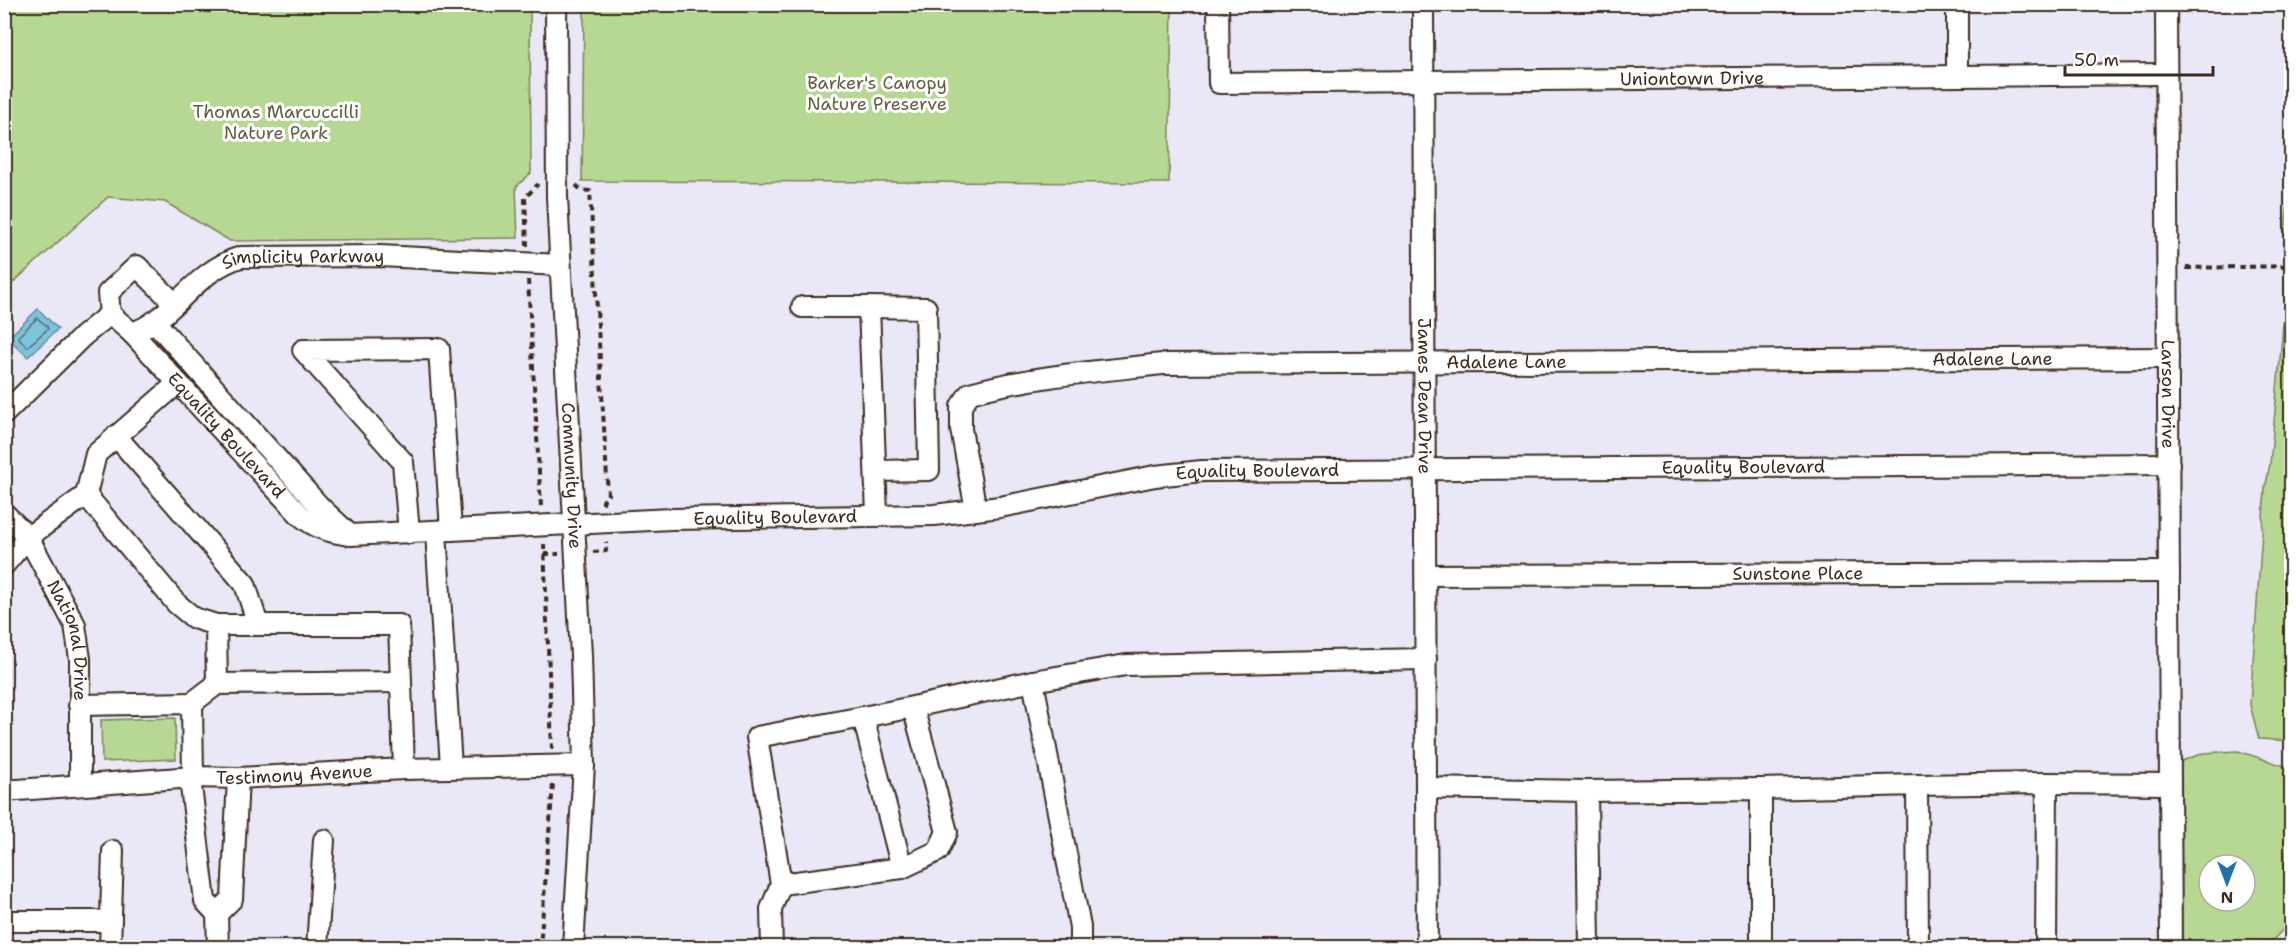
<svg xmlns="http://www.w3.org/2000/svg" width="2296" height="952" font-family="'Shantell Sans',sans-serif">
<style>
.green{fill:#b7d892;stroke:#798158;stroke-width:1.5;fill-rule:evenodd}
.water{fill:#7dc3de;stroke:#638691;stroke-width:1.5}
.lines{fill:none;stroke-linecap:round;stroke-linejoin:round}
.shore{stroke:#55676b;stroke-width:1.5}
.minor-casing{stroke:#3b2a1e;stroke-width:24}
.path{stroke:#3b2a1e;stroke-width:4;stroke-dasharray:6 4.5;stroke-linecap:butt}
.minor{stroke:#fff;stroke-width:20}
.labels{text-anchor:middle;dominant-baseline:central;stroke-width:6;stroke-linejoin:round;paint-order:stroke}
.street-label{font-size:18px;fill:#3b2a1e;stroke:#fff}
.park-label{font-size:18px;fill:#605e41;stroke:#fff}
</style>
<rect width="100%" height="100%" fill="#eae8f7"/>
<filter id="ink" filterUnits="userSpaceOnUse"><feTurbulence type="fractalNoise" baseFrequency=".0167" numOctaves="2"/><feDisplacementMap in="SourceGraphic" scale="12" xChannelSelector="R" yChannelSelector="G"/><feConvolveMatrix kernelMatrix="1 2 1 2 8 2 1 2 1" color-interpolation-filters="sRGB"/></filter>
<g filter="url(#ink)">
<g class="green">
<path d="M5,4L530,5L531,173L516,187L518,238L230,241L165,202L108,197L5,290Z"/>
<path d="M584,5H1172L1169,183L582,181Z"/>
<path d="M2291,176V741L2259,739L2250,705L2265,489L2270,464L2281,348L2285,301V230Z"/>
<path d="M175,718L176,759L102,762L101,720Z"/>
<path d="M2238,751L2291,768V840C2275,865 2296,897 2287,923C2283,932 2271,941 2265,947H2175L2174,764L2203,753ZM2209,865H2245V901H2209Z"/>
</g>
<path class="water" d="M38,309L58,329L28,357L8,338Z"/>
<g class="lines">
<path class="shore" d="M37,318L47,326L48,329L27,347L18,337Z"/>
<g class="minor-casing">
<g id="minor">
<path id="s1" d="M556,4L557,197L581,655L584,765L573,948"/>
<path id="s2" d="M1218,4L1219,83L2166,74"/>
<path id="s3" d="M1423,4L1426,788"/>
<path id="s4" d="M2166,4L2170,784"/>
<path d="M1957,75V4"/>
<path d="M802,307H869L877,515"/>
<path d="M869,307L926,308L929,470L876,471"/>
<path d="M110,314L108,293L137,266L174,303"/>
<path d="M155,322L320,507L350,535"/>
<path id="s5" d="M132,333C174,319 193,271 241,257L380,256L560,265"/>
<path id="s6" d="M4,414L83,336L110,314L132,333L300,515C316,529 330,532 350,535L671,519L934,515L1000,507L1155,476L1202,471L2169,464"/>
<path d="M116,436L245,584L258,625"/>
<path d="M86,495L96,454L178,383"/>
<path id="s7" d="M976,510L961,429V406L970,393C1032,376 1099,371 1163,364L2168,358"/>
<path id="s8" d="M4,513L28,537L75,625L80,659V785"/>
<path d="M436,532L451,767"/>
<path d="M409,533L403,462L303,350L439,349L451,530"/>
<path d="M4,565L28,537L86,495L177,604L194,618L216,625H399L404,769"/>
<path id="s9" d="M1426,575L2169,572"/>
<path d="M217,684L401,682"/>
<path d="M192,703L217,684L216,625"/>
<path d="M79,705L192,703L193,777"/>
<path d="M913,707L863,717L902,868L938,851L947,832L913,707L1033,681"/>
<path d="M863,717L757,737L781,884L902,868"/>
<path d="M190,778L205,901L217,914L218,948"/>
<path d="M2047,783L2170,784L2171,948"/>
<path d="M1917,785L2047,783L2046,948"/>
<path d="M1761,789L1917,785L1918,948"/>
<path id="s10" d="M4,791L193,777L238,778L404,769L584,765"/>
<path d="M1587,791L1761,789V948"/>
<path d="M217,914L232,899L238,778"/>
<path d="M4,921H111"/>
<path d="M110,948L113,851"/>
<path d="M317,948L324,840"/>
<path d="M772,948L771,909L781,884"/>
<path d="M1080,948V927L1033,681L1126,665L1426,659"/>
<path d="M1427,948L1426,788L1587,791L1589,948"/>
</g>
</g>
<g class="path">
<path d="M576,185L581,190L590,191L608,495L603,501V504"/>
<path d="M527,246L525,198L538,184"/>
<path d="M2186,268L2292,266"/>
<path d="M528,280L541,507"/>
<path d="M544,544L552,749"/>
<path d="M593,552L606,551V542"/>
<path d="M544,554H559"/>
<path d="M540,948L553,784"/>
</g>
<use href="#minor" class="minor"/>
</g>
</g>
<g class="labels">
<g class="street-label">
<text stroke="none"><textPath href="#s2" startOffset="552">Uniontown Drive</textPath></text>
<text stroke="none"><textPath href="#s5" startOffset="196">Simplicity Parkway</textPath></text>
<text stroke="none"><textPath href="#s7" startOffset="1146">Adalene Lane</textPath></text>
<text stroke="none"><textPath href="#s7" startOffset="660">Adalene Lane</textPath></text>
<text stroke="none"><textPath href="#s4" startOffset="390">Larson Drive</textPath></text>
<text stroke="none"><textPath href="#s3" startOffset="392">James Dean Drive</textPath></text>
<text stroke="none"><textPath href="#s6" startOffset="314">Equality Boulevard</textPath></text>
<text stroke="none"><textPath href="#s6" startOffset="1875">Equality Boulevard</textPath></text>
<text stroke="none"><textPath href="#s6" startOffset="1389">Equality Boulevard</textPath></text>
<text stroke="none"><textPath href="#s1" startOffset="472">Community Drive</textPath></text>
<text stroke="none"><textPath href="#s6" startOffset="903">Equality Boulevard</textPath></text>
<text stroke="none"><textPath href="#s9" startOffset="372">Sunstone Place</textPath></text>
<text stroke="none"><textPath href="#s8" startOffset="147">National Drive</textPath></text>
<text stroke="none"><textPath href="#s10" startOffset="291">Testimony Avenue</textPath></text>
</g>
<g class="park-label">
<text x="877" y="83">Barker's Canopy<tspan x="877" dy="21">Nature Preserve</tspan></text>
<text x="276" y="112">Thomas Marcuccilli<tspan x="276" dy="21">Nature Park</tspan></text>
</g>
</g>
<rect width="2296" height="952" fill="none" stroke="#fff" stroke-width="24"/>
<rect x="12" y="12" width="2272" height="928" fill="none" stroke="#3b2a1e" stroke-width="2" filter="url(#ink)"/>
<g transform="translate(2227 883) rotate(180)"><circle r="28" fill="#ffffff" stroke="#b1aaa5" stroke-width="1.5"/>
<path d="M0-4.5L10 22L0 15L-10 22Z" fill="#1f6fb2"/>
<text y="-9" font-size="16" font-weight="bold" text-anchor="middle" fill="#3b2a1e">N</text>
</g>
<path d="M2065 66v9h148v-9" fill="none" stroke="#3b2a1e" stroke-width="3"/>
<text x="2074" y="66" font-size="18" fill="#3b2a1e" stroke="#ffffff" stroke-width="4.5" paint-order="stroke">50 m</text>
</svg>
